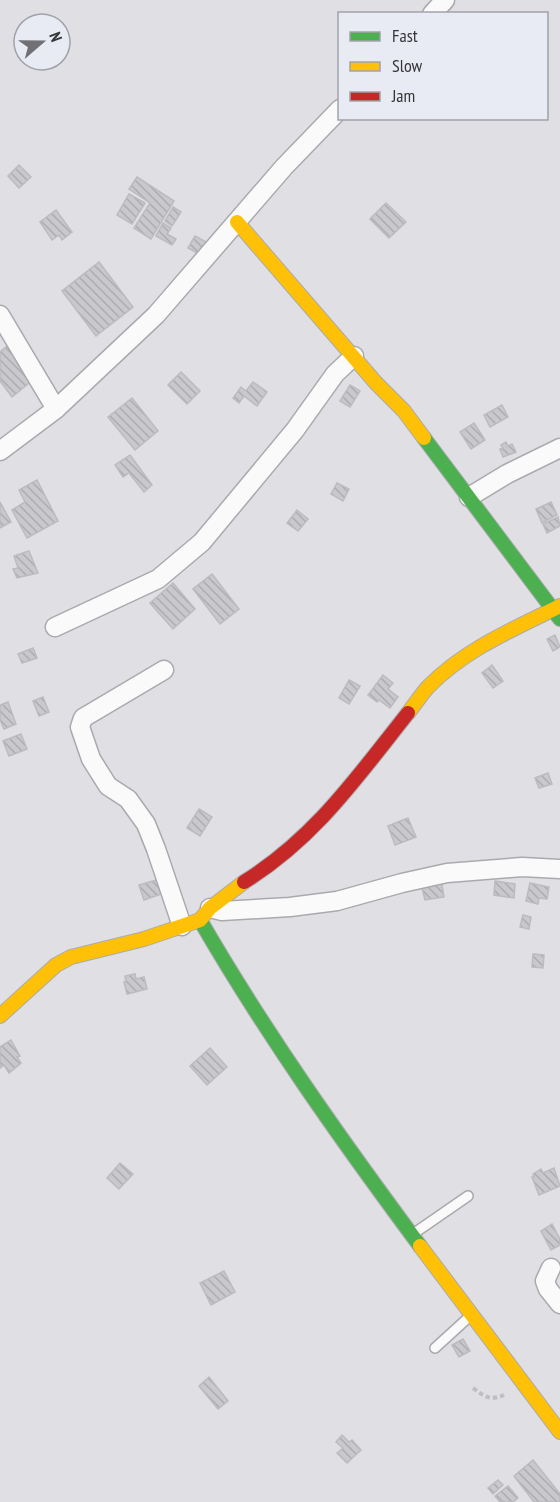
<svg xmlns="http://www.w3.org/2000/svg" width="560" height="1502" font-family="'PT Sans Narrow',sans-serif">
<style>
.building{fill:url(#building-back-hatch);stroke:#bcbbbf;stroke-width:1.5}
.lines{fill:none;stroke-linecap:round;stroke-linejoin:round}
.lane-casing{stroke:#aaaaae;stroke-width:12}
.street-casing{stroke:#aaaaae;stroke-width:21}
.fast-casing{stroke:#aaaaae;stroke-width:16}
.slow-casing{stroke:#aaaaae;stroke-width:16}
.jam-casing{stroke:#aaaaae;stroke-width:16}
.path{stroke:#bebfc1;stroke-width:4;stroke-dasharray:4.5 3;stroke-linecap:butt}
.lane{stroke:#fafafb;stroke-width:9}
.street{stroke:#fafafb;stroke-width:18}
.fast{stroke:#4caf50;stroke-width:14}
.slow{stroke:#ffc107;stroke-width:14}
.jam{stroke:#c62828;stroke-width:14}
</style>
<defs>
<pattern id="building-back-hatch" width="6" height="6" patternUnits="userSpaceOnUse" patternTransform="scale(1.5)"><rect width="6" height="6" fill="#c9c8cc"/><path d="M-1 5l2 2M0 0l6 6M5-1l2 2" fill="none" stroke="#adacb0"/></pattern>
</defs>
<rect width="100%" height="100%" fill="#dfdfe4"/>
<g class="building">
<path d="M19,165L31,177L19,188L8,176Z"/>
<path d="M137,177L174,201L151,239L134,228L150,203L129,189Z"/>
<path d="M129,194L145,203L132,224L117,215Z"/>
<path d="M386,203L406,222L389,238L370,219Z"/>
<path d="M173,207L181,212L172,226L165,221Z"/>
<path d="M56,210L72,232L62,240L59,235L52,240L40,222Z"/>
<path d="M163,223L171,228L167,234L176,239L172,245L156,236Z"/>
<path d="M195,236L208,243L201,255L188,248Z"/>
<path d="M99,262L133,307L96,336L62,291Z"/>
<path d="M7,346L33,380L12,397L0,381V352Z"/>
<path d="M181,372L200,391L187,404L168,385Z"/>
<path d="M253,382L267,392L257,406L244,396L239,403L233,398L241,387L246,391Z"/>
<path d="M350,385L360,391L350,407L340,401Z"/>
<path d="M132,398L158,431L135,450L108,417Z"/>
<path d="M502,405L508,417L490,427L484,415Z"/>
<path d="M474,423L485,440L471,449L460,432Z"/>
<path d="M506,442L508,446L512,444L516,452L503,457L500,449L503,448L501,445Z"/>
<path d="M130,455L152,485L144,492L129,473L123,477L115,465Z"/>
<path d="M37,480L58,521L27,538L12,510L25,502L19,490Z"/>
<path d="M337,483L349,489L343,501L331,494Z"/>
<path d="M0,502L11,522L0,528Z"/>
<path d="M551,502L557,515L542,523L536,509Z"/>
<path d="M297,510L308,519L298,531L287,523Z"/>
<path d="M558,517L560,526L547,533L543,524Z"/>
<path d="M29,551L38,573L17,578L13,569L18,568L14,556Z"/>
<path d="M212,574L239,609L220,624L193,589Z"/>
<path d="M173,583L195,609L173,629L150,603Z"/>
<path d="M555,635L560,647L553,651L547,639Z"/>
<path d="M33,648L37,658L22,663L18,654Z"/>
<path d="M492,665L503,681L493,688L482,673Z"/>
<path d="M383,675L393,683L388,689L398,697L390,708L379,700L377,702L368,695Z"/>
<path d="M349,680L360,686L349,704L339,698Z"/>
<path d="M43,697L49,712L39,716L33,701Z"/>
<path d="M8,702L16,724L4,729L0,720V705Z"/>
<path d="M21,734L27,749L9,756L3,741Z"/>
<path d="M548,773L552,784L539,788L535,778Z"/>
<path d="M199,809L212,817L200,836L187,828Z"/>
<path d="M408,818L416,837L395,845L388,826Z"/>
<path d="M160,879L164,893L144,900L139,885Z"/>
<path d="M441,880L444,897L425,900L421,884Z"/>
<path d="M495,881L515,884L514,898L494,895Z"/>
<path d="M530,883L549,887L547,899L539,898L538,904L526,901Z"/>
<path d="M523,915L531,917L529,929L520,927Z"/>
<path d="M533,954L544,955L543,968L532,967Z"/>
<path d="M135,974L136,979L144,977L147,989L127,994L124,982L126,981L125,976Z"/>
<path d="M11,1040L20,1056L17,1057L21,1063L9,1073L4,1065L0,1068V1047Z"/>
<path d="M210,1048L227,1067L207,1085L190,1066Z"/>
<path d="M120,1163L133,1174L119,1189L107,1178Z"/>
<path d="M554,1168L560,1186L539,1195L532,1177H534L533,1174L541,1169L543,1173Z"/>
<path d="M552,1224L560,1239V1245L551,1250L541,1231Z"/>
<path d="M224,1271L235,1292L211,1305L200,1283Z"/>
<path d="M463,1339L470,1351L459,1357L452,1345Z"/>
<path d="M209,1377L228,1401L218,1409L199,1386Z"/>
<path d="M342,1435L349,1442L352,1440L361,1450L347,1463L337,1453L343,1448L336,1442Z"/>
<path d="M533,1460L560,1494V1502H534L514,1476Z"/>
<path d="M498,1480L503,1485L493,1494L488,1488Z"/>
<path d="M508,1486L518,1498L513,1502H500L495,1496Z"/>
</g>
<g class="lines">
<g class="lane-casing">
<g id="lane">
<path d="M413,1234L468,1196"/>
<path d="M435,1348L469,1317"/>
</g>
</g>
<g class="street-casing">
<g id="street">
<path d="M432,14L445,0"/>
<path d="M0,315L56,409"/>
<path d="M0,451L56,409L156,315L284,167L340,109"/>
<path d="M469,497L507,474L560,448"/>
<path d="M55,627L158,579L202,542L295,430L335,374L354,356"/>
<path d="M164,670L83,718L80,727L91,759L108,786L128,799L146,824L156,849L182,926"/>
<path d="M210,908L222,911L290,907L337,901L402,883L447,873L522,867L560,869"/>
<path d="M551,1268L545,1281L548,1289L560,1304"/>
</g>
</g>
<g class="fast-casing">
<g id="fast">
<path d="M424,438L560,619"/>
<path d="M200,920C266,1034 342,1141 420,1246"/>
</g>
</g>
<g class="slow-casing">
<g id="slow">
<path d="M237,222L376,383L404,411L424,438"/>
<path d="M408,713C415,704 421,695 428,687C465,649 514,629 560,606"/>
<path d="M0,1016L56,965L71,957L144,939L200,920L210,908L244,882"/>
<path d="M420,1246L560,1432"/>
</g>
</g>
<g class="jam-casing">
<path id="jam" d="M244,882C315,838 357,777 408,713"/>
</g>
<path class="path" d="M473,1388C485,1397 490,1401 504,1395"/>
<use href="#lane" class="lane"/>
<use href="#street" class="street"/>
<use href="#fast" class="fast"/>
<use href="#slow" class="slow"/>
<use href="#jam" class="jam"/>
</g>
<rect x="338" y="12" width="210" height="108" fill="#e9ebf4" stroke="#a1a2a9" stroke-width="1.5"/>
<rect x="350" y="32" width="30" height="9" fill="#4caf50" stroke="#a1a2a9" stroke-width="1.5"/>
<text x="392" y="42" font-size="18" fill="#353539">Fast</text>
<rect x="350" y="62" width="30" height="9" fill="#ffc107" stroke="#a1a2a9" stroke-width="1.5"/>
<text x="392" y="72" font-size="18" fill="#353539">Slow</text>
<rect x="350" y="92" width="30" height="9" fill="#c62828" stroke="#a1a2a9" stroke-width="1.5"/>
<text x="392" y="102" font-size="18" fill="#353539">Jam</text>
<g transform="translate(42 42) rotate(70)"><circle r="28" fill="#e9ebf4" stroke="#a1a2a9" stroke-width="1.5"/>
<path d="M0-4.5L10 22L0 15L-10 22Z" fill="#707075"/>
<text y="-9" font-size="16" font-weight="bold" text-anchor="middle" fill="#353539">N</text>
</g>
</svg>
